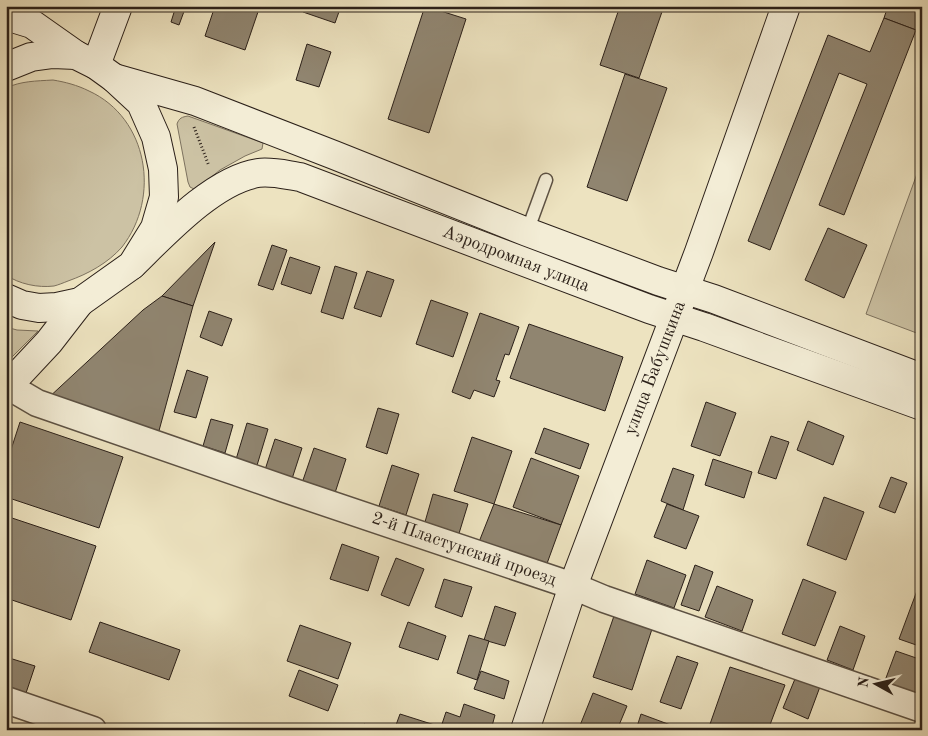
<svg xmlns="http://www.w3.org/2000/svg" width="928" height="736" font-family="'Old Standard TT',serif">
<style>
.green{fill:#ccc2a4;stroke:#7c715e}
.building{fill:#908570;stroke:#2b2019}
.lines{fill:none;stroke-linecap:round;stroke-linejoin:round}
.lane-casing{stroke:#5c5143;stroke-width:15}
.street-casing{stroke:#5c5143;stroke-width:29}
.secondary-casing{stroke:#2b2019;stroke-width:30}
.path{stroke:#2b2019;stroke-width:3;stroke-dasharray:1 2.5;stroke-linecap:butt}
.lane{stroke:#f3edd6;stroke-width:12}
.street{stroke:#f3edd6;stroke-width:26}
.secondary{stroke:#f3edd6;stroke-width:28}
.labels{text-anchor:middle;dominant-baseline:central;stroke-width:4;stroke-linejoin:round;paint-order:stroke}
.street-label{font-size:18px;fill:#2b2019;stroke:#f3edd6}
</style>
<rect width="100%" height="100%" fill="#ede3c0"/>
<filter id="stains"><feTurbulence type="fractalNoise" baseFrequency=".004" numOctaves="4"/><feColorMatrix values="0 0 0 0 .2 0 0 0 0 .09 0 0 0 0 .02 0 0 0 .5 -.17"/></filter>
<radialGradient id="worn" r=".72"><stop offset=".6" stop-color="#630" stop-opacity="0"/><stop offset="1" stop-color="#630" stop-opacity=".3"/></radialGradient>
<g class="green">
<path d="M53,80C65,82 77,85 89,91C148,118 161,197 122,247C108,263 88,274 68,281C63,283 58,285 54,286C38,288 19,284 6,275V88C21,81 36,81 53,80Z"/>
<path d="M188,116L263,143L262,149L245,156L220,170L199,187L194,189L190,187L188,182L177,124C179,118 182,117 188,116Z"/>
<path d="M922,160V335L866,314Z"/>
<path d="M6,327L17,330L38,331L6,363Z"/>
</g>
<g class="building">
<path d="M176,6H186L179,25L171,22Z"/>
<path d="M215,6H260L245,50L205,36Z"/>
<path d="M306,6H341L335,23L303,12Z"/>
<path d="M425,6L466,19L429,133L388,119Z"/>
<path d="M428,6H440L439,10Z"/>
<path d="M620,6H664L639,78L600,65Z"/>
<path d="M888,6H922V16L916,30L884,18Z"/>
<path d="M884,18L916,30L844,215L819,205L867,84L839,73L770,250L748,241L828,35L870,52Z"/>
<path d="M307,44L331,52L319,87L296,80Z"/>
<path d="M625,74L667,88L627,201L587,187Z"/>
<path d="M828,228L867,245L844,298L805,280Z"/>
<path d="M215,242L193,306L162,296Z"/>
<path d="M272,245L287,250L273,290L258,285Z"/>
<path d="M290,257L320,267L311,294L281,284Z"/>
<path d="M335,266L357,273L343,319L321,312Z"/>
<path d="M367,271L394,280L381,317L354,308Z"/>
<path d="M162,296L193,306L157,438L46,400L143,310Z"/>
<path d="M431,300L468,313L453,357L416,344Z"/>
<path d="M209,311L232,319L222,346L200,337Z"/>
<path d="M480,313L519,327L509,355L505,354L496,380L500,381L494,397L474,390L470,399L452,392Z"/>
<path d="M529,324L623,357L605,411L510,378Z"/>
<path d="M187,370L208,377L196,418L174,412Z"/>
<path d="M706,402L736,413L720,456L691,446Z"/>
<path d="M378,408L399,414L387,454L366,447Z"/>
<path d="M211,419L233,425L225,453L203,446Z"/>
<path d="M808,421L844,436L833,465L797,450Z"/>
<path d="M20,422L123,457L99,528L6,497V465Z"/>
<path d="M247,423L268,429L255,472L234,466Z"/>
<path d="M544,428L589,444L580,469L535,453Z"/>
<path d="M771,436L789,442L776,479L758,473Z"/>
<path d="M472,437L512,451L494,504L454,491Z"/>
<path d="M275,439L302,448L290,485L263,476Z"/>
<path d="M314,448L346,459L334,496L301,486Z"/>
<path d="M531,458L579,476L561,525L513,507Z"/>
<path d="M713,459L752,472L744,498L705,485Z"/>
<path d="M392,465L419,474L406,515L379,506Z"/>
<path d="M673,468L694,475L683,510L661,501Z"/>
<path d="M891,477L907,483L895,513L879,507Z"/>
<path d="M433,494L468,504L457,540L423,529Z"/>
<path d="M824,497L864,512L846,560L807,545Z"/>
<path d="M494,504L561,525L545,569L477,547Z"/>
<path d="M667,504L699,516L686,549L654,537Z"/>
<path d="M6,516L96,546L71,620L6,598Z"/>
<path d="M342,544L379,557L368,591L330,579Z"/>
<path d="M396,558L424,569L409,606L381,595Z"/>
<path d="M647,560L686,575L674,608L635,594Z"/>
<path d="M695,565L713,572L699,611L681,605Z"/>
<path d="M444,579L472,587L462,617L435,607Z"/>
<path d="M803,579L836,592L815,646L782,634Z"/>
<path d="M717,586L753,600L742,631L705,617Z"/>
<path d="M918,588L922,589V647L899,639Z"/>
<path d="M495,606L516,613L505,646L484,640Z"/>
<path d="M615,613L653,626L632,690L593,677Z"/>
<path d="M100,622L180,650L169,680L89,652Z"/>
<path d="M408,622L446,636L438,660L399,647Z"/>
<path d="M300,625L351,643L338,679L287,661Z"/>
<path d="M840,626L865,636L853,670L827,660Z"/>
<path d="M469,635L489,641L477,680L457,673Z"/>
<path d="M896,651L922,660V687L917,699L883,686Z"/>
<path d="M677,656L698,663L681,709L660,702Z"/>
<path d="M6,657L35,666L25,696L6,690Z"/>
<path d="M730,667L785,685L768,730H717L709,727Z"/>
<path d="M299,670L338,685L328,711L289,696Z"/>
<path d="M481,671L509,681L504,699L474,689Z"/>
<path d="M797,674L821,684L808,719L783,708Z"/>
<path d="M593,693L627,706L617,730H584L579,728Z"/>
<path d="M464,704L495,715L491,730H410L396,725L400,714L441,727L446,712L460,717Z"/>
<path d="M641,714L684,730H636Z"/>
<path d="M364,724L380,730H362Z"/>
</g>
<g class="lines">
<g class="lane-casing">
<path id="lane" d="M527,232L546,180"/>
</g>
<g class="street-casing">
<g id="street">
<path d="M8,386L37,403L285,489L573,586L604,599L922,709"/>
<path d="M6,700L93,730"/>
</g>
</g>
<g class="secondary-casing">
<g id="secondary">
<path d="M6,16L32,24L76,55"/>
<path d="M96,65L118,6"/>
<path d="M6,67L31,57L53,54L76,55L96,65L114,78L141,103L156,137L163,169L164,197L155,228L132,265L80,302L57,307L39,308L22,305L6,298"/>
<path d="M114,78L195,101L334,155L527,232L658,281L714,299L922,378"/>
<path d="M132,265C163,235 213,180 258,173C272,171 286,175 300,177L649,309L704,327L922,406"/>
<path d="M6,388L49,342L80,302"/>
<path d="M525,730L573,586L699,252L786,6"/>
</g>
</g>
<path class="path" d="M194,127L209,166"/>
<use href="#lane" class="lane"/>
<use href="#street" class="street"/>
<use href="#secondary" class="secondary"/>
</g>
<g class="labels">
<g class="street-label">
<text transform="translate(516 259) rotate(21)">Аэродромная улица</text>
<text transform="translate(655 368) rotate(-69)">улица Бабушкина</text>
<text transform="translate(464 549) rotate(19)">2-й Пластунский проезд</text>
</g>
</g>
<rect width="928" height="736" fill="none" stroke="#ede3c0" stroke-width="25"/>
<rect x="8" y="8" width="913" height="721" fill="none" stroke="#2b2019" stroke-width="2.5"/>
<rect x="12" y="12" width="903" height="711" fill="none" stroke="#2b2019"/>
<g transform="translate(876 684) rotate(278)" stroke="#f3edd6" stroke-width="4" paint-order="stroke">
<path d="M0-4L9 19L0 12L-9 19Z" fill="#2b2019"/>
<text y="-8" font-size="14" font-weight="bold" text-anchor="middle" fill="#2b2019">N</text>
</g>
<rect width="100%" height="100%" filter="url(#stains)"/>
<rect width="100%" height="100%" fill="url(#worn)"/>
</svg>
